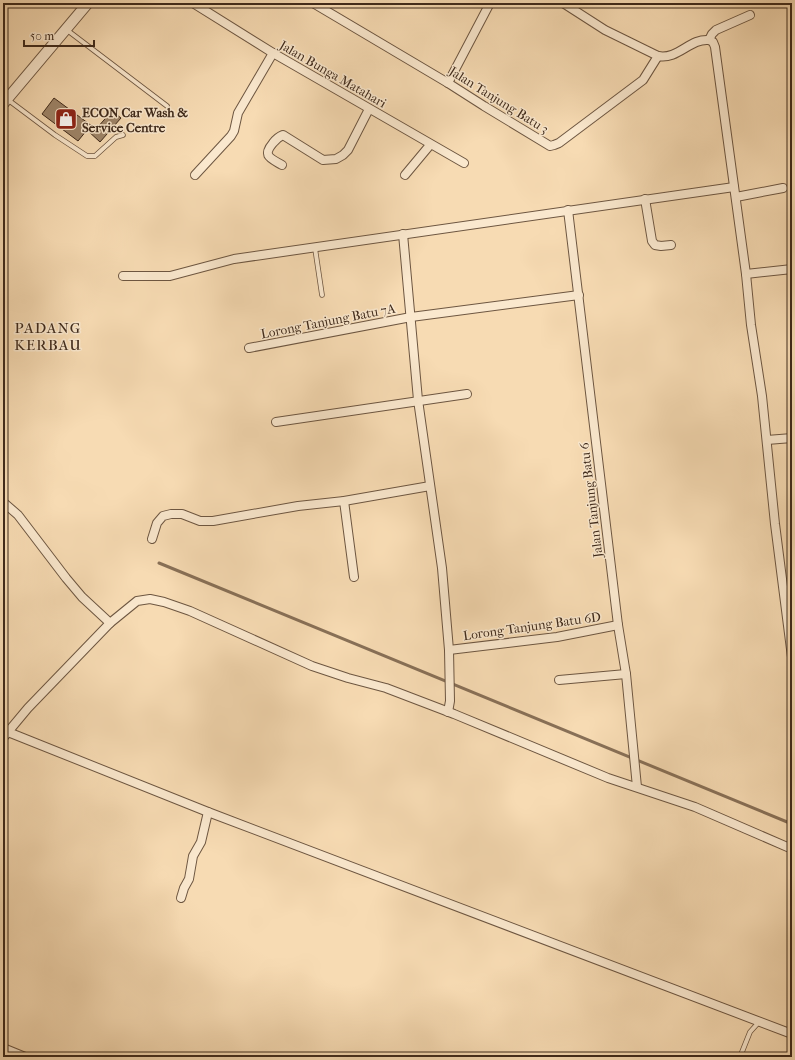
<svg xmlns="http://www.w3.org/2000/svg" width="795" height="1060" font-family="'IM FELL French Canon',serif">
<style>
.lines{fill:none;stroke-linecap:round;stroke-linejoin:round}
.stream{stroke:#887057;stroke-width:3}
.building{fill:#9f866a;stroke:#3f2a1b}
.service-casing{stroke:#6d5641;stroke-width:5.5}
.minor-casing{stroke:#6d5641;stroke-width:10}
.tertiary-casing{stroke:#6d5641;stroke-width:12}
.service{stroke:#fae8ce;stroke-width:4}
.minor{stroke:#fae8ce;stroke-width:8}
.tertiary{stroke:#fae8ce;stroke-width:10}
.labels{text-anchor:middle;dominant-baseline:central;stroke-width:3;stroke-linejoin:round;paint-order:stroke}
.street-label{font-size:13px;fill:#3f2a1b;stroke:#fae8ce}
.poi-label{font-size:13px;font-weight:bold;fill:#3f2a1b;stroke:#fae8ce;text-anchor:start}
.quarter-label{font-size:15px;letter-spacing:1px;fill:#3f2a1b;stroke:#fae8ce}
</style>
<rect width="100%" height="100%" fill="#f7dbb3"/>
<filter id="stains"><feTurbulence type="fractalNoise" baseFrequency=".005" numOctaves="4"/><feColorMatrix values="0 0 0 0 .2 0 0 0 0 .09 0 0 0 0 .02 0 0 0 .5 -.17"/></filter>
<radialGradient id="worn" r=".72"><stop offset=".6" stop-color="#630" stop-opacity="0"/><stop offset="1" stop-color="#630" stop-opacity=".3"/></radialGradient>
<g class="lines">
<path class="stream" d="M159,563L792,824"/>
</g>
<path class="building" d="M54,98L96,129L112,111L121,118L100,142L87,130L78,141L42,114Z"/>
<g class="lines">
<g class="service-casing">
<g id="service">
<path d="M67,30L167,106"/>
<path d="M7,99L55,135L87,156H95L116,137L123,135"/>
<path d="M315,248L322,295"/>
<path d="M740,1057L750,1032L759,1022"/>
</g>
</g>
<g class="minor-casing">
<g id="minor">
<path d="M193,3L273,53L464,163"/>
<path d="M313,3L448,83L484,106L550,146L554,145L559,143L643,80L658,56"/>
<path d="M563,3L605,30L658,56C678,60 690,38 709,40"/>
<path d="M709,40L713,42L715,47L746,274L751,325L762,396L775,524L792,657"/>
<path d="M709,40L712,34L716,30L750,15"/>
<path d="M448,83L490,3"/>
<path d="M282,165C270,158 262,156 273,143C276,139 278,137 283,135L323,160L336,159L343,155L348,150L369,109"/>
<path d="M195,175L231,136L234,131L238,113L273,53"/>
<path d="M405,175L430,145"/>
<path d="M736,197L783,188"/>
<path d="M645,199L652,241L655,245L661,246L671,245"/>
<path d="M568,210L618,625L626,674L637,787"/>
<path d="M403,234L418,400L442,568L449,650L450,701L448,712"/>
<path d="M746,274L792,269"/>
<path d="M123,276H170L234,259L734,187"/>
<path d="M249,348L411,317L579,295"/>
<path d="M276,422L467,394"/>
<path d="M767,440L792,438"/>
<path d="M344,501L354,577"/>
<path d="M3,502L18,515L66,578L82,597L110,623"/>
<path d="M152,539L157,523L163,516L171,514H182L200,521H213L298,506L344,501L430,486"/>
<path d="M449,650L557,637L618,625"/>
<path d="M559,680L626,674"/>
<path d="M8,732L208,812L792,1034"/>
<path d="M3,738L28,708L110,623L137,601L150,599L164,602L190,611L312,666L348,678L386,688L454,714L608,778L695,807L792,849"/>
<path d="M181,898L184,888L189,879L193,856L201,842L208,812"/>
<path d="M3,1048L25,1057"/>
</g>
</g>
<g class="tertiary-casing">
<path id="tertiary" d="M3,104L88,3"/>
</g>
<use href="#service" class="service"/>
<use href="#minor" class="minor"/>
<use href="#tertiary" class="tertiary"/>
</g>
<defs>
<g id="shop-square" transform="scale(1.15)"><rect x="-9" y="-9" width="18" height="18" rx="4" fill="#8f2418" stroke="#fae8ce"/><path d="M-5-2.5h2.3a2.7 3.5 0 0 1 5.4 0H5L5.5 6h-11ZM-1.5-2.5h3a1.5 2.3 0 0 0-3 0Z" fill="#fff"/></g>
</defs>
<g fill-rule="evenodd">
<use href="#shop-square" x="66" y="119"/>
</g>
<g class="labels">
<g class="street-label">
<text transform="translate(333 74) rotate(30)">Jalan Bunga Matahari</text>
<text transform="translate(499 100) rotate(32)">Jalan Tanjung Batu 3</text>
<text transform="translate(328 321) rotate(-11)">Lorong Tanjung Batu 7A</text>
<text transform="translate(591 500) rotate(-97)">Jalan Tanjung Batu 6</text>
<text transform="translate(532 626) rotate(-8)">Lorong Tanjung Batu 6D</text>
</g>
<g class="poi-label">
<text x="82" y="112">ECON Car Wash &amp;<tspan x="82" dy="15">Service Centre</tspan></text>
</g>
<g class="quarter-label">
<text x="48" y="328">PADANG<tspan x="48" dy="17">KERBAU</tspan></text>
</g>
</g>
<rect width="795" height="1060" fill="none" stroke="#f7dbb3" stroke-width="16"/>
<rect x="4" y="4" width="787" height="1052" fill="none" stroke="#3f2a1b" stroke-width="2"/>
<rect x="8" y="8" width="779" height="1044" fill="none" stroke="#3f2a1b"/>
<path d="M24 40v6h70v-6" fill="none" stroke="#3f2a1b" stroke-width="2"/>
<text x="30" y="40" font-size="12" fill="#3f2a1b" stroke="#fae8ce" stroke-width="3" paint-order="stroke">50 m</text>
<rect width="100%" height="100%" filter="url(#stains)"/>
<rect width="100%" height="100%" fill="url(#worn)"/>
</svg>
